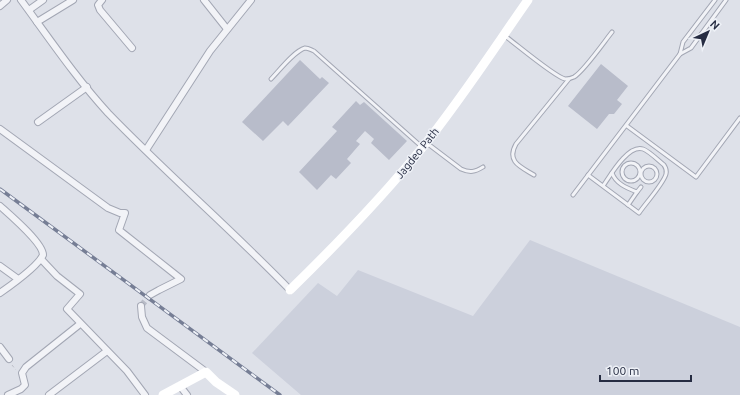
<svg xmlns="http://www.w3.org/2000/svg" width="740" height="395" font-family="Ubuntu,sans-serif">
<style>
.built{fill:#ccd0dc}
.building{fill:#b8bcca}
.lines{fill:none;stroke-linecap:round;stroke-linejoin:round}
.street-tunnel{stroke:#b9bdc8;stroke-width:6;stroke-dasharray:6 3;stroke-linecap:butt}
.lane-casing{stroke:#a3a7b4;stroke-width:5}
.street-casing{stroke:#a3a7b4;stroke-width:8}
.path{stroke:#bdbfc8;stroke-width:1;stroke-dasharray:3 3;stroke-linecap:butt}
.lane{stroke:#f2f3f7;stroke-width:3}
.street{stroke:#f2f3f7;stroke-width:6}
.secondary{stroke:#fff;stroke-width:9}
.rail-casing{stroke:#767e95;stroke-width:3.5}
.rail{stroke:#eef1f7;stroke-width:2;stroke-dasharray:6;stroke-linecap:butt}
.labels{text-anchor:middle;dominant-baseline:central;stroke-width:3;stroke-linejoin:round;paint-order:stroke}
.street-label{font-size:11px;fill:#262c42;stroke:#eef1f7}
</style>
<rect width="100%" height="100%" fill="#dee1e9"/>
<path class="built" d="M530,240L740,327V395H301L252,353L318,283L337,296L358,270L473,316Z"/>
<g class="building">
<path d="M300,60L320,79L322,77L329,83L288,126L283,121L263,141L242,122Z"/>
<path d="M601,64L628,86L617,100L622,104L614,114H609L597,129L568,106Z"/>
<path d="M356,101L360,105L364,102L407,141L389,160L371,143L374,139L365,131L356,141L360,144L347,159L351,163L336,179L331,175L317,190L299,172L337,131L332,127Z"/>
</g>
<g class="lines">
<path class="street-tunnel" d="M141,306L150,295"/>
<g class="lane-casing">
<g id="lane">
<path d="M505,36C516,44 555,77 565,79C568,79 572,78 574,77C584,71 604,42 612,32"/>
<path d="M680,54L691,48L726,0"/>
<path d="M271,79C279,71 294,51 305,48C309,48 311,50 314,51L422,147"/>
<path d="M627,126L696,177L740,118"/>
<path d="M428,144L461,169C470,173 475,172 483,167"/>
<circle cx="631" cy="172" r="9"/>
<circle cx="649" cy="174" r="8"/>
<path d="M612,173C616,184 627,188 637,192L641,187"/>
<path d="M534,175C521,167 506,162 516,144L569,79"/>
<path d="M588,175L639,213C645,204 664,183 666,174C667,170 666,168 664,165C659,161 649,151 643,149C628,144 610,176 603,186"/>
<path d="M573,195L680,54L683,42L715,0"/>
<path d="M628,205L637,192"/>
</g>
</g>
<g class="street-casing">
<g id="street">
<path d="M21,0C49,38 76,78 108,113C167,174 231,229 290,290"/>
<path d="M102,0L98,5L100,10L132,48"/>
<path d="M204,0L227,29"/>
<path d="M0,6L7,0"/>
<path d="M29,10L43,0"/>
<path d="M37,22L73,0"/>
<path d="M38,122L87,87"/>
<path d="M0,129L108,208L120,213H125L119,230L181,279L159,290L150,295"/>
<path d="M146,150L210,51L251,0"/>
<path d="M0,206C10,215 43,243 43,255C38,266 10,286 0,293"/>
<path d="M41,259L57,276L80,294L67,309L127,371L145,395"/>
<path d="M0,266L18,279"/>
<path d="M141,306L142,317L147,328L206,372"/>
<path d="M0,347L9,359"/>
<path d="M180,386L187,395"/>
<path d="M8,395L21,389L25,385L22,373L26,367L80,324"/>
<path d="M49,395L107,351"/>
</g>
</g>
<path class="path" d="M12,365L16,370"/>
<use href="#lane" class="lane"/>
<use href="#street" class="street"/>
<g class="secondary">
<path d="M290,290C336,245 381,199 422,148C460,101 493,50 528,0"/>
<path d="M163,395L206,372L216,382L235,395"/>
</g>
<g class="rail-casing">
<path id="rail" d="M0,189L280,395"/>
</g>
<use href="#rail" class="rail"/>
</g>
<g class="labels">
<g class="street-label">
<text transform="translate(417 153) rotate(-51)">Jagdeo Path</text>
</g>
</g>
<g transform="translate(708 32) rotate(44)" stroke="#eef1f7" stroke-width="3" paint-order="stroke">
<path d="M0-3L7 15L0 10L-7 15Z" fill="#262c42"/>
<text y="-6" font-size="11" font-weight="bold" text-anchor="middle" fill="#262c42">N</text>
</g>
<path d="M600 375v6h91v-6" fill="none" stroke="#262c42" stroke-width="2"/>
<text x="606" y="375" font-size="12" fill="#262c42" stroke="#eef1f7" stroke-width="3" paint-order="stroke">100 m</text>
</svg>
